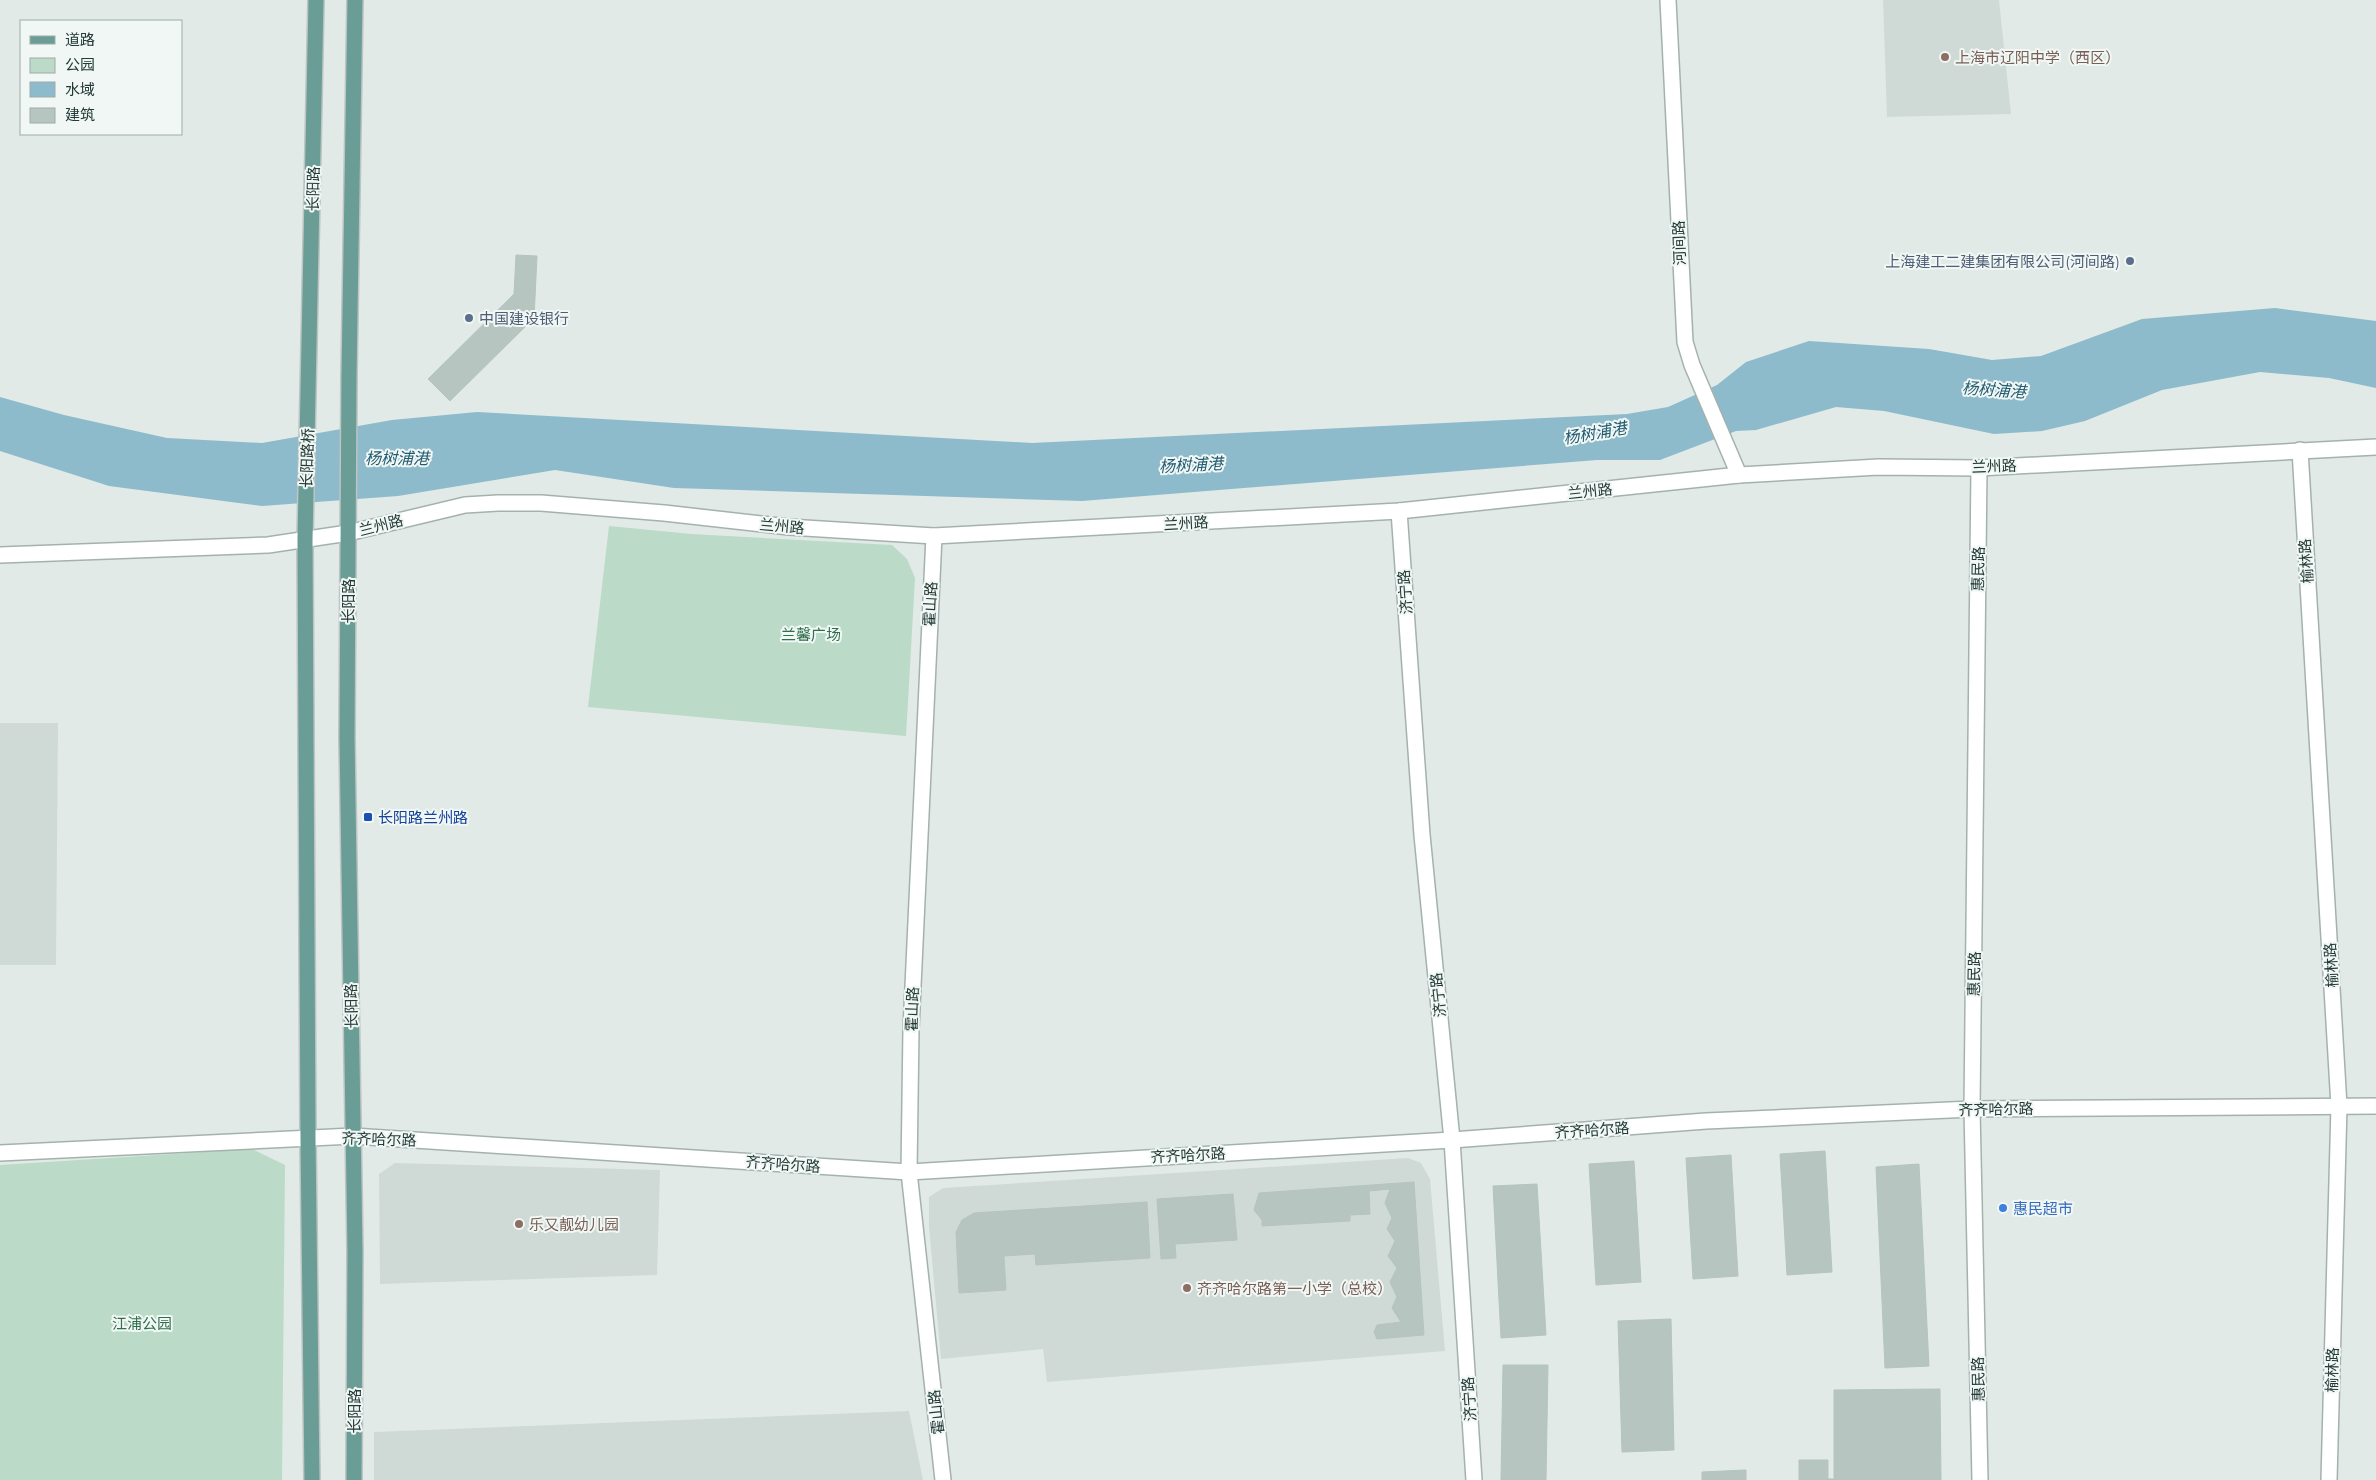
<svg xmlns="http://www.w3.org/2000/svg" width="2376" height="1480" font-family="Montserrat,'Noto Sans SC',sans-serif">
<style>
.built{fill:#cfdad6}
.green{fill:#bbdac7}
.water{fill:#8dbbcc}
.building{fill:#b7c5c1;stroke:#b4c4bf}
.lines{fill:none;stroke-linecap:round;stroke-linejoin:round}
.minor-casing{stroke:#a4b2ae;stroke-width:18}
.major-casing{stroke:#bdc4c3;stroke-width:18}
.minor{stroke:#fff;stroke-width:15}
.major{stroke:#699d95;stroke-width:15}
.education-dot{fill:#8d6e63;stroke:#f1f7f5;stroke-width:2}
.service-dot{fill:#5c6f8a;stroke:#f1f7f5;stroke-width:2}
.transit-dot{fill:#1a4fb4;stroke:#f1f7f5;stroke-width:2}
.shop-dot{fill:#3f7fe0;stroke:#f1f7f5;stroke-width:2}
.labels{text-anchor:middle;dominant-baseline:central;stroke-width:4;stroke-linejoin:round;paint-order:stroke}
.education-label{font-size:15px;fill:#785e54;stroke:#f1f7f5;text-anchor:start}
.street-label{font-size:15px;fill:#233a36;stroke:#f1f7f5}
.service-label{font-size:15px;fill:#4e5e75;stroke:#f1f7f5;text-anchor:end}
.park-label{font-size:15px;fill:#306e4e;stroke:#f1f7f5}
.transit-label{font-size:15px;fill:#164399;stroke:#f1f7f5;text-anchor:start}
.shop-label{font-size:15px;fill:#366cbe;stroke:#f1f7f5;text-anchor:start}
.water-label{font-size:16px;font-style:italic;fill:#215b71;stroke:#f1f7f5}
</style>
<rect width="100%" height="100%" fill="#e1eae7"/>
<g class="built">
<path d="M1883,0H1999L2011,114L1887,117Z"/>
<path d="M0,723H58L56,965H0Z"/>
<path d="M1408,1158L1421,1163L1430,1179L1445,1351L1047,1382L1043,1349L941,1359L929,1227V1197L943,1188Z"/>
<path d="M395,1163L660,1170L657,1275L380,1284L379,1174Z"/>
<path d="M909,1411L923,1480H374V1432Z"/>
</g>
<g class="green">
<path d="M609,526L691,534L892,545L907,559L915,578L906,736L588,707Z"/>
<path d="M252,1149L285,1165L282,1480H0V1165Z"/>
</g>
<path class="water" d="M2275,308L2376,321V388L2329,378L2260,372L2162,390L2085,421L2042,431L1994,434L1884,411L1836,407L1756,430L1736,431L1660,460H1597L1082,501L674,488L555,470L398,496L262,506L109,486L0,451V397L64,415L167,438L262,443L392,420L477,412L1032,443L1627,414L1668,407L1717,385L1746,362L1809,341L1929,349L1992,360L2041,356L2142,319Z"/>
<g class="building">
<path d="M516,255L537,256L534,318L450,401L428,379L514,294Z"/>
<path d="M1825,1151L1832,1272L1787,1275L1780,1154Z"/>
<path d="M1731,1155L1738,1276L1693,1279L1686,1158Z"/>
<path d="M1634,1161L1641,1282L1596,1285L1589,1164Z"/>
<path d="M1919,1164L1929,1366L1885,1368L1876,1167Z"/>
<path d="M1414,1182L1424,1335L1377,1339L1374,1332L1377,1325L1401,1322L1392,1308L1397,1297L1390,1282L1397,1268L1388,1256L1395,1241L1387,1229L1392,1218L1385,1203L1390,1189L1369,1191L1370,1214L1350,1215V1221L1262,1226V1220L1254,1210L1259,1193Z"/>
<path d="M1537,1184L1546,1335L1501,1338L1493,1186Z"/>
<path d="M1233,1194L1237,1240L1175,1244L1176,1258L1161,1259L1157,1199Z"/>
<path d="M1147,1202L1150,1258L1036,1265L1035,1254L1004,1256L1006,1290L959,1293L956,1232L962,1220L974,1213Z"/>
<path d="M1671,1319L1674,1450L1622,1452L1618,1321Z"/>
<path d="M1503,1365H1548L1546,1480H1501Z"/>
<path d="M1940,1389L1941,1480H1799V1460H1828V1479H1834V1390Z"/>
<path d="M1746,1470V1480H1702V1472Z"/>
</g>
<g class="lines">
<g class="minor-casing">
<g id="minor">
<path d="M1668,0L1685,342L1692,365L1739,475"/>
<path d="M2300,450L2339,1106L2329,1480"/>
<path d="M1979,468L1972,1109L1980,1480"/>
<path d="M1399,511L1422,835L1452,1140L1474,1480"/>
<path d="M934,536L911,1029L909,1172L943,1480"/>
<path d="M0,555L268,545L348,533L465,505L498,503H541L664,513L789,527L934,536L1399,511L1739,475L1878,467L1979,468L2376,447"/>
<path d="M0,1153L353,1136L909,1172L1452,1140L1706,1121L1972,1109L2376,1106"/>
</g>
</g>
<g class="major-casing">
<g id="major">
<path d="M312,1480L308,1138L305,540L316,0"/>
<path d="M354,1480L355,1251L347,738L349,376L355,0"/>
</g>
</g>
<use href="#minor" class="minor"/>
<use href="#major" class="major"/>
</g>
<g class="education-dot">
<circle cx="1945" cy="57" r="5"/>
<circle cx="519" cy="1224" r="5"/>
<circle cx="1187" cy="1288" r="5"/>
</g>
<g class="service-dot">
<circle cx="2130" cy="261" r="5"/>
<circle cx="469" cy="318" r="5"/>
</g>
<rect class="transit-dot" x="363" y="812" width="10" height="10" rx="2.5"/>
<circle class="shop-dot" cx="2003" cy="1208" r="5"/>
<g class="labels">
<g class="education-label">
<text x="1955" y="57">上海市辽阳中学（西区）</text>
<text x="529" y="1224">乐又靓幼儿园</text>
<text x="1197" y="1288">齐齐哈尔路第一小学（总校）</text>
</g>
<g class="street-label">
<text transform="translate(313 189) rotate(-89)">长阳路</text>
<text transform="translate(1679 243) rotate(-92)">河间路</text>
<text transform="translate(307 458) rotate(-88)">长阳路桥</text>
<text transform="translate(1994 466) rotate(-2)">兰州路</text>
<text transform="translate(1590 491) rotate(-6)">兰州路</text>
<text transform="translate(1186 523) rotate(-3)">兰州路</text>
<text transform="translate(381 525) rotate(-14)">兰州路</text>
<text transform="translate(782 526) rotate(5)">兰州路</text>
<text transform="translate(2306 561) rotate(-94)">榆林路</text>
<text transform="translate(1978 569) rotate(-89)">惠民路</text>
<text transform="translate(1405 592) rotate(-94)">济宁路</text>
<text transform="translate(348 601) rotate(-90)">长阳路</text>
<text transform="translate(930 604) rotate(-87)">霍山路</text>
<text transform="translate(2331 965) rotate(-93)">榆林路</text>
<text transform="translate(1974 974) rotate(-89)">惠民路</text>
<text transform="translate(1438 995) rotate(-96)">济宁路</text>
<text transform="translate(351 1006) rotate(-91)">长阳路</text>
<text transform="translate(912 1009) rotate(-88)">霍山路</text>
<text transform="translate(1996 1109) rotate(-1)">齐齐哈尔路</text>
<text transform="translate(1592 1130) rotate(-4)">齐齐哈尔路</text>
<text transform="translate(379 1139) rotate(2)">齐齐哈尔路</text>
<text transform="translate(1188 1155) rotate(-3)">齐齐哈尔路</text>
<text transform="translate(783 1164) rotate(4)">齐齐哈尔路</text>
<text transform="translate(2332 1370) rotate(-89)">榆林路</text>
<text transform="translate(1978 1379) rotate(-91)">惠民路</text>
<text transform="translate(1469 1399) rotate(-94)">济宁路</text>
<text transform="translate(354 1411) rotate(-90)">长阳路</text>
<text transform="translate(936 1412) rotate(-96)">霍山路</text>
</g>
<g class="service-label">
<text x="2120" y="261">上海建工二建集团有限公司(河间路)</text>
<text x="479" y="318" text-anchor="start">中国建设银行</text>
</g>
<g class="park-label">
<text x="811" y="634">兰馨广场</text>
<text x="142" y="1323">江浦公园</text>
</g>
<g class="transit-label">
<text x="378" y="817">长阳路兰州路</text>
</g>
<g class="shop-label">
<text x="2013" y="1208">惠民超市</text>
</g>
<g class="water-label">
<text transform="translate(1994 390) rotate(4)">杨树浦港</text>
<text transform="translate(1595 433) rotate(-10)">杨树浦港</text>
<text x="397" y="458">杨树浦港</text>
<text transform="translate(1191 465) rotate(-3)">杨树浦港</text>
</g>
</g>
<rect x="20" y="20" width="162" height="115" fill="#f1f7f5" stroke="#9faba9"/>
<rect x="30" y="36" width="25" height="8" fill="#699d95" stroke="#9faba9"/>
<text x="65" y="45" font-size="15" fill="#233a36">道路</text>
<rect x="30" y="58" width="25" height="15" fill="#bbdac7" stroke="#9faba9"/>
<text x="65" y="70" font-size="15" fill="#233a36">公园</text>
<rect x="30" y="82" width="25" height="15" fill="#8dbbcc" stroke="#9faba9"/>
<text x="65" y="95" font-size="15" fill="#233a36">水域</text>
<rect x="30" y="108" width="25" height="15" fill="#b7c5c1" stroke="#9faba9"/>
<text x="65" y="120" font-size="15" fill="#233a36">建筑</text>
</svg>
